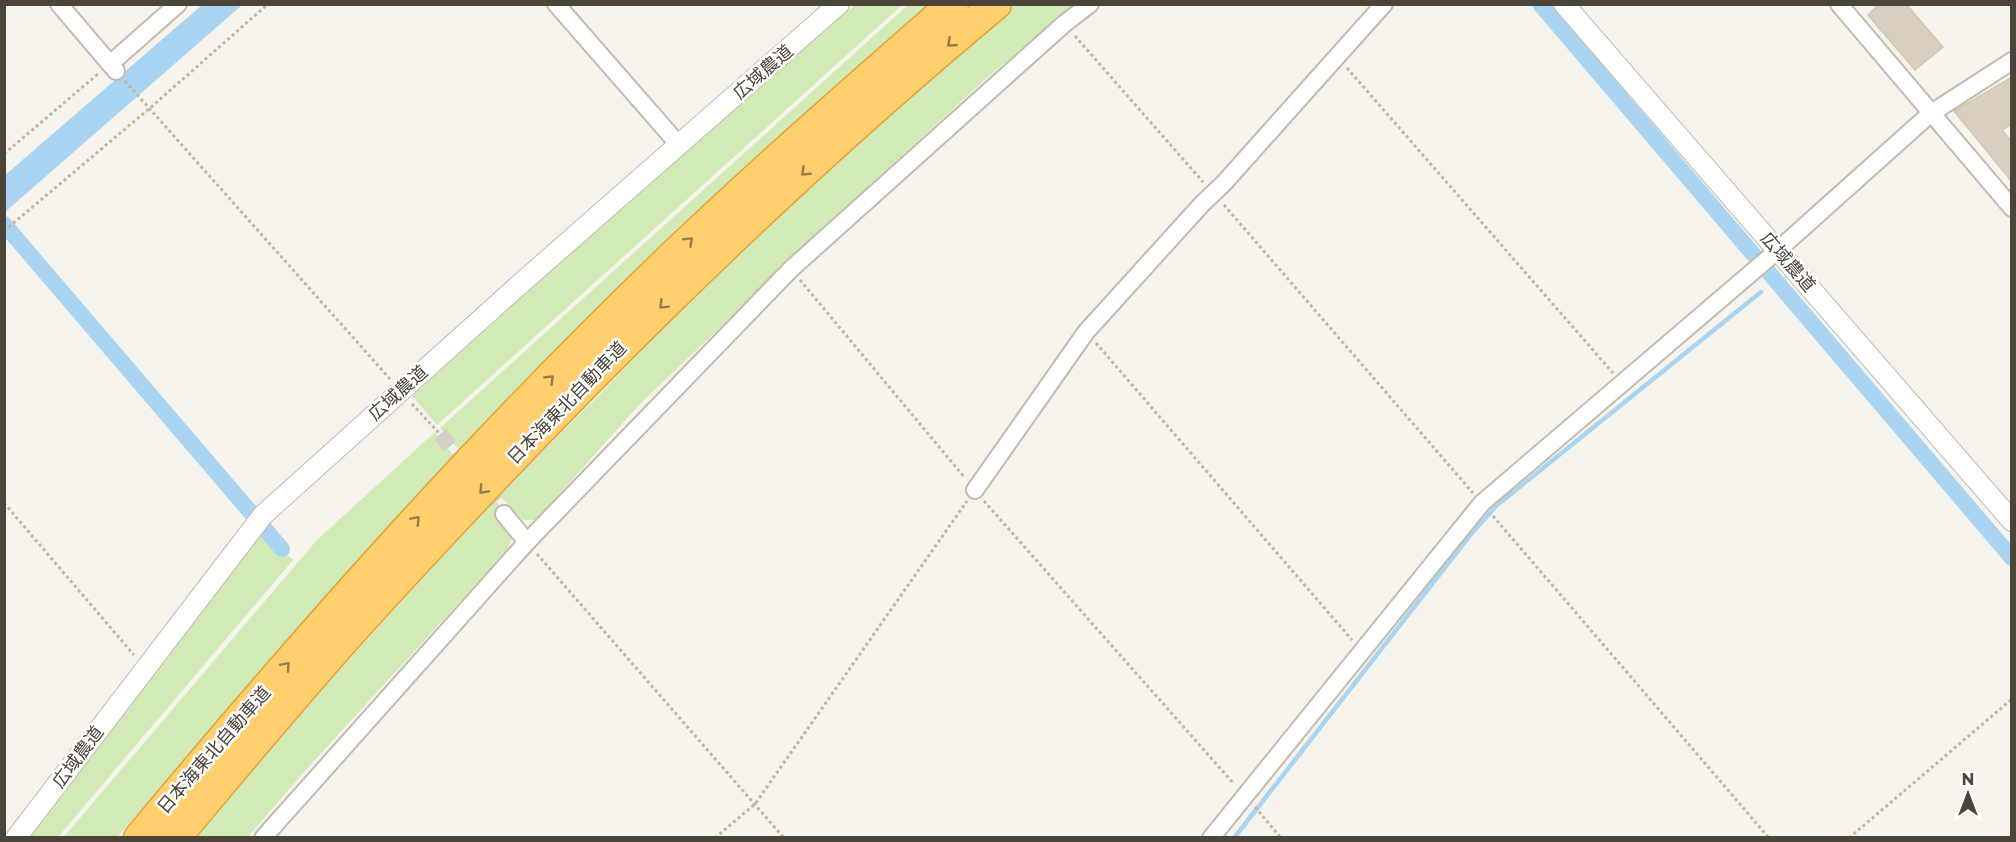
<svg xmlns="http://www.w3.org/2000/svg" width="2016" height="842" font-family="Montserrat,'Noto Sans JP',sans-serif">
<style>
.green{fill:#d2eab5}
.water{fill:#a9d4f2}
.lines{fill:none;stroke-linecap:round;stroke-linejoin:round}
.stream{stroke:#a9d4f2;stroke-width:4.5}
.canal{stroke:#a9d4f2;stroke-width:16}
.building{fill:#d8cfc1;stroke:#d3c7b4;stroke-width:1.5}
.minor-tunnel{stroke:#d4d0c8;stroke-width:16;stroke-dasharray:16 8;stroke-linecap:butt}
.minor-casing{stroke:#c2bbae;stroke-width:20}
.tertiary-casing{stroke:#c2bbae;stroke-width:22}
.motorway-casing{stroke:#e0a43c;stroke-width:33}
.path{stroke:#c4b79f;stroke-width:3;stroke-dasharray:3 3;stroke-linecap:butt}
.minor{stroke:#fff;stroke-width:16}
.tertiary{stroke:#fff;stroke-width:20}
.motorway{stroke:#ffcf6e;stroke-width:30}
.oneway{stroke:#937c4e}
.labels{text-anchor:middle;dominant-baseline:central;stroke-width:5;stroke-linejoin:round;paint-order:stroke}
.street-label{font-size:18px;fill:#4b4439;stroke:#fff}
</style>
<rect width="100%" height="100%" fill="#f6f3ec"/>
<g class="green">
<path d="M855,5H902L437,425L412,396L662,170Z"/>
<path d="M908,5H928L695,212L460,451L440,428Z"/>
<path d="M1015,5H1078L991,74L837,215L638,406L536,520H523L499,495L604,390L691,298L850,148Z"/>
<path d="M435,432L454,456L117,837L63,838L317,540Z"/>
<path d="M494,500C509,514 517,532 507,550L303,773L248,837L195,838L332,678Z"/>
<path d="M260,531L293,560L58,837L24,838Z"/>
</g>
<path class="water" d="M202,5H242L5,212L4,176Z"/>
<g class="lines">
<path class="stream" d="M1234,838L1471,534L1496,506L1761,292"/>
<g class="canal">
<path d="M1540,4L2012,558"/>
<path d="M4,224L282,549"/>
</g>
</g>
<g class="building">
<path d="M1879,4H1906L1943,47L1915,70L1868,15Z"/>
<path d="M2012,77V124L2002,130L2012,142V182L1954,111Z"/>
</g>
<g class="lines">
<path class="minor-tunnel" d="M440,434L504,514"/>
<g class="minor-casing">
<g id="minor">
<path d="M59,4L116,71"/>
<path d="M556,4L679,145"/>
<path d="M1839,4L2012,208"/>
<path d="M110,64L178,4"/>
<path d="M975,490L1086,332L1202,204L1224,183L1384,4"/>
<path d="M504,514L527,542"/>
<path d="M263,838L527,542L791,269L1064,24L1090,4"/>
<path d="M1211,838L1482,503L1778,250L1930,114L2012,61"/>
</g>
</g>
<g class="tertiary-casing">
<g id="tertiary">
<path d="M1564,4L2012,521"/>
<path d="M16,838L263,515L519,285L839,4"/>
</g>
</g>
<g class="motorway-casing">
<g id="motorway">
<path d="M139,838C314,628 496,423 695,235C779,156 866,80 953,4"/>
<path d="M175,838C233,769 291,699 351,632C553,409 765,196 996,4"/>
</g>
</g>
<g class="path">
<path d="M1075,36L1203,182"/>
<path d="M1347,68L1613,373"/>
<path d="M125,81L390,379"/>
<path d="M4,154L99,73"/>
<path d="M1224,205L1473,493"/>
<path d="M4,231L150,108L268,4"/>
<path d="M800,280L965,478"/>
<path d="M1096,343L1352,640"/>
<path d="M412,404L440,434"/>
<path d="M984,501L1234,784"/>
<path d="M4,503L134,655"/>
<path d="M1493,516L1769,838"/>
<path d="M537,554L784,838"/>
<path d="M1255,807L1281,838"/>
<path d="M715,838L755,804L967,501"/>
<path d="M1849,838L2012,699"/>
</g>
<use href="#minor" class="minor"/>
<use href="#tertiary" class="tertiary"/>
<use href="#motorway" class="motorway"/>
</g>
<defs><path id="oneway-chevron" d="M-2-3.5L2.5 0L-2 3.5" fill="none" stroke-width="1.6" stroke-linecap="round" stroke-linejoin="round" transform="scale(1.5)"/></defs>
<g class="oneway">
<use href="#oneway-chevron" transform="translate(951 43) rotate(139)"/>
<use href="#oneway-chevron" transform="translate(805 172) rotate(137)"/>
<use href="#oneway-chevron" transform="translate(689 241) rotate(-44)"/>
<use href="#oneway-chevron" transform="translate(663 305) rotate(135)"/>
<use href="#oneway-chevron" transform="translate(550 379) rotate(-45)"/>
<use href="#oneway-chevron" transform="translate(483 490) rotate(133)"/>
<use href="#oneway-chevron" transform="translate(416 520) rotate(-47)"/>
<use href="#oneway-chevron" transform="translate(286 666) rotate(-49)"/>
</g>
<g class="labels">
<g class="street-label">
<text transform="translate(763 72) rotate(-41)">広域農道</text>
<text transform="translate(1788 262) rotate(49)">広域農道</text>
<text transform="translate(398 393) rotate(-42)">広域農道</text>
<text transform="translate(567 403) rotate(-46)">日本海東北自動車道</text>
<text transform="translate(214 750) rotate(-49)">日本海東北自動車道</text>
<text transform="translate(78 757) rotate(-53)">広域農道</text>
</g>
</g>
<rect width="2016" height="842" fill="none" stroke="#4b4439" stroke-width="12"/>
<g transform="translate(1968 794)" stroke="#ffffff" stroke-width="4.5" paint-order="stroke">
<path d="M0-4.5L10 22L0 15L-10 22Z" fill="#4b4439"/>
<text y="-9" font-size="16" font-weight="bold" text-anchor="middle" fill="#4b4439">N</text>
</g>
</svg>
